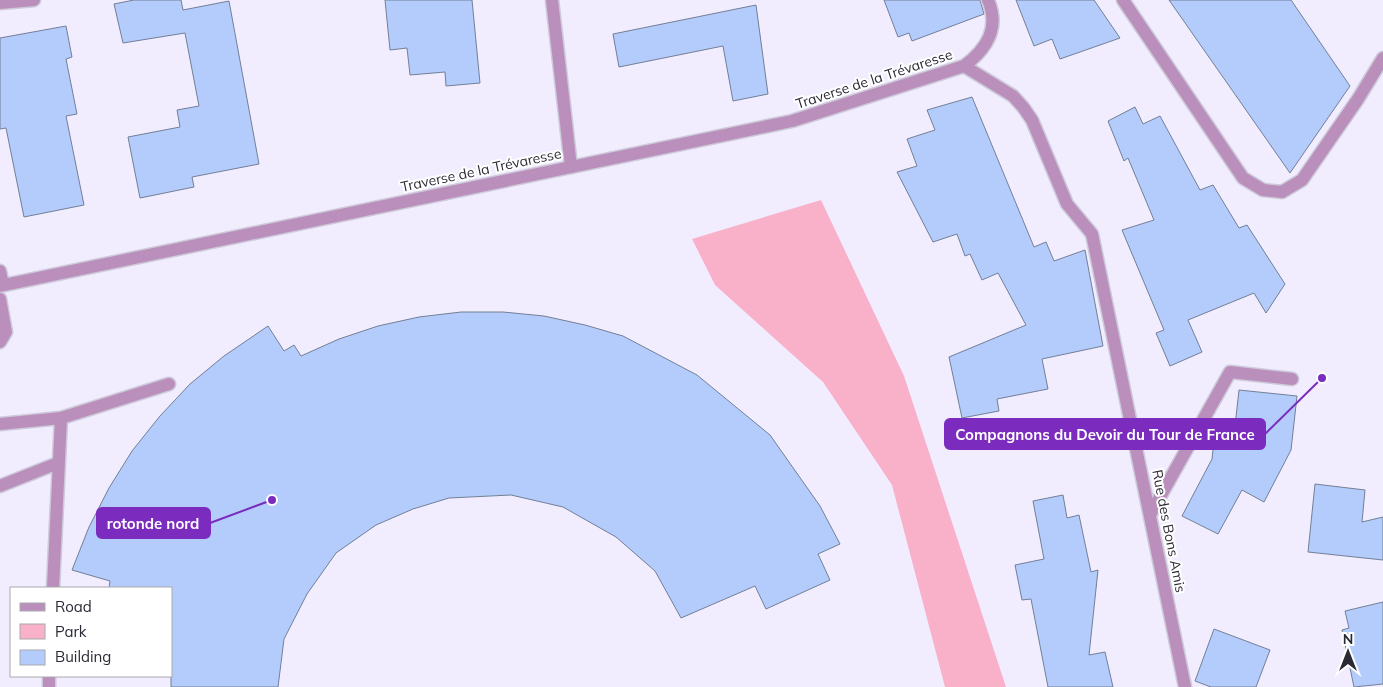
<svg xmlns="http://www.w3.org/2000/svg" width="1383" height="687" font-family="Mulish,sans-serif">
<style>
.green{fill:#f8b1c9}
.building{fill:#b3ccfb;stroke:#737f97}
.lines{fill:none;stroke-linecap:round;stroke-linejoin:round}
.lane-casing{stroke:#cdcada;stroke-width:15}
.street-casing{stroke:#cdcada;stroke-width:15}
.lane{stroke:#bb8fbc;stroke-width:12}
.street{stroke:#bb8fbc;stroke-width:12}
.labels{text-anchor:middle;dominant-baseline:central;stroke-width:4;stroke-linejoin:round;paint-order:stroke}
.street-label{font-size:14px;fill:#2b2934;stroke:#fff}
.leader{fill:none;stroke:#7b2cbf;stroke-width:2}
.callout-dot{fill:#7b2cbf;stroke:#fff;stroke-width:2}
.callout{fill:#7b2cbf;stroke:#7b2cbf;stroke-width:2}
.callout-label{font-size:15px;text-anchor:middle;font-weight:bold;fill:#fff}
</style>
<rect width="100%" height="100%" fill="#f1edff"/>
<path class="green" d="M821,200L904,376L1006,687H945L892,485L823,382L715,285L692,239Z"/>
<g class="building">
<path d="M134,0H181L183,10L229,1L259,164L192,177L194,187L140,198L128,137L180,127L177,110L199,106L185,33L123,43L114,4Z"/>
<path d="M385,0H472L480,83L446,86L445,72L410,75L407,48L390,50Z"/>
<path d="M884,0H980L984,14L912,41L909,33L898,37Z"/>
<path d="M1016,0H1094L1120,38L1060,59L1052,39L1034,46Z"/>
<path d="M1169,0H1291L1350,86L1290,173Z"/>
<path d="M756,5L768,94L733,101L723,46L619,67L613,34Z"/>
<path d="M66,26L72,57L66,59L77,114L66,116L84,205L24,217L6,128L0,129V38Z"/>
<path d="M972,97L1034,247L1046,242L1054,261L1085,250L1103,346L1042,359L1048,389L997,399L999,411L962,418L949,357L1026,325L998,273L982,280L970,254L965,256L957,234L933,242L897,172L917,166L907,139L935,130L927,110Z"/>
<path d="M1135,107L1143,124L1160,116L1200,190L1213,185L1239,228L1247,225L1285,284L1266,313L1254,293L1188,320L1202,352L1170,366L1156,333L1164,330L1122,230L1154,220L1128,158L1124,161L1108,121Z"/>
<path d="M461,312H503L544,316L585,325L623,336L697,375L770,435L820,506L840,544L818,554L830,580L766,609L755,586L681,618L655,571L616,537L563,507L511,495L449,498L413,509L376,525L336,553L307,594L284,639L278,687H171V588H109L110,581L72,570L89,527L109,488L132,451L160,416L190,384L224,356L268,326L284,351L294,345L301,356L339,339L378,326L419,317Z"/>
<path d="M1239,390L1297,396L1291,450L1264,502L1242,490L1218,534L1182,516L1212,459L1215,432L1234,435Z"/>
<path d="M1315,484L1365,490L1362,522L1383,517V560L1308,552Z"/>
<path d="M1063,495L1067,518L1079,515L1091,572L1098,570L1089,655L1105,652L1113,687H1048L1031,599L1022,600L1015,565L1044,559L1033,501Z"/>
<path d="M1383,602V684L1354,687L1342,630L1349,628L1345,611Z"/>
<path d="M1214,629L1270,650L1256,687H1211L1195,681Z"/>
</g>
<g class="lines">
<g class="lane-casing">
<g id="lane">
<path d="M1123,0L1243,178L1263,190L1282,192L1302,180L1358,99L1383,58"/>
<path d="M0,3L34,0"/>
<path d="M0,271L3,285"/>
<path d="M0,299L6,332L0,342"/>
<path d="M0,424L61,418L169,384"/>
<path d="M0,486L58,463"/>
<path d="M1151,513L1230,372L1292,379"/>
<path d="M53,588L61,418"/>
<path d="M49,687V676"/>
</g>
</g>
<g class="street-casing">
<g id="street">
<path d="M552,0L571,167"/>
<path d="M964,66L1013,96L1023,107L1032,120L1067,204L1092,234L1185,687"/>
<path d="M0,286L792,121L964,66C987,49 1000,28 988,0"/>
</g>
</g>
<use href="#lane" class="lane"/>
<use href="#street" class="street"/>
</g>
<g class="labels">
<g class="street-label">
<text transform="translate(874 79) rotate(-18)">Traverse de la Trévaresse</text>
<text transform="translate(481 170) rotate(-12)">Traverse de la Trévaresse</text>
<text transform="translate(1169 531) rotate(79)">Rue des Bons Amis</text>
</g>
</g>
<path class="leader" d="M1322 378L1265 434M272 500L210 523"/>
<g class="callout-dot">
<circle cx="1322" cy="378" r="5"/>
<circle cx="272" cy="500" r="5"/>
</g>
<g class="callout">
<rect x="945" y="419" width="320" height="30" rx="5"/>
<rect x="97" y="508" width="113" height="30" rx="5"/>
</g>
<g class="callout-label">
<text x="1105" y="440">Compagnons du Devoir du Tour de France</text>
<text x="153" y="529">rotonde nord</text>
</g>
<rect x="10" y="587" width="162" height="90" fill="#ffffff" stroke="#aaa9ae"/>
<rect x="20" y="603" width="25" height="8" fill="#bb8fbc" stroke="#aaa9ae"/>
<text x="55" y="612" font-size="15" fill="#2b2934">Road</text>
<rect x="20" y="624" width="25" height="15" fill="#f8b1c9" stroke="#aaa9ae"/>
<text x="55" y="637" font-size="15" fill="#2b2934">Park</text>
<rect x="20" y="650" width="25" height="15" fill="#b3ccfb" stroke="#aaa9ae"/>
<text x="55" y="662" font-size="15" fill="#2b2934">Building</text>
<g transform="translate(1348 652)" stroke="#ffffff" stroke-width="4" paint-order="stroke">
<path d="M0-4L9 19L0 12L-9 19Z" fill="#2b2934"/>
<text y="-8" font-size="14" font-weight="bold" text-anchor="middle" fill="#2b2934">N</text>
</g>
</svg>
